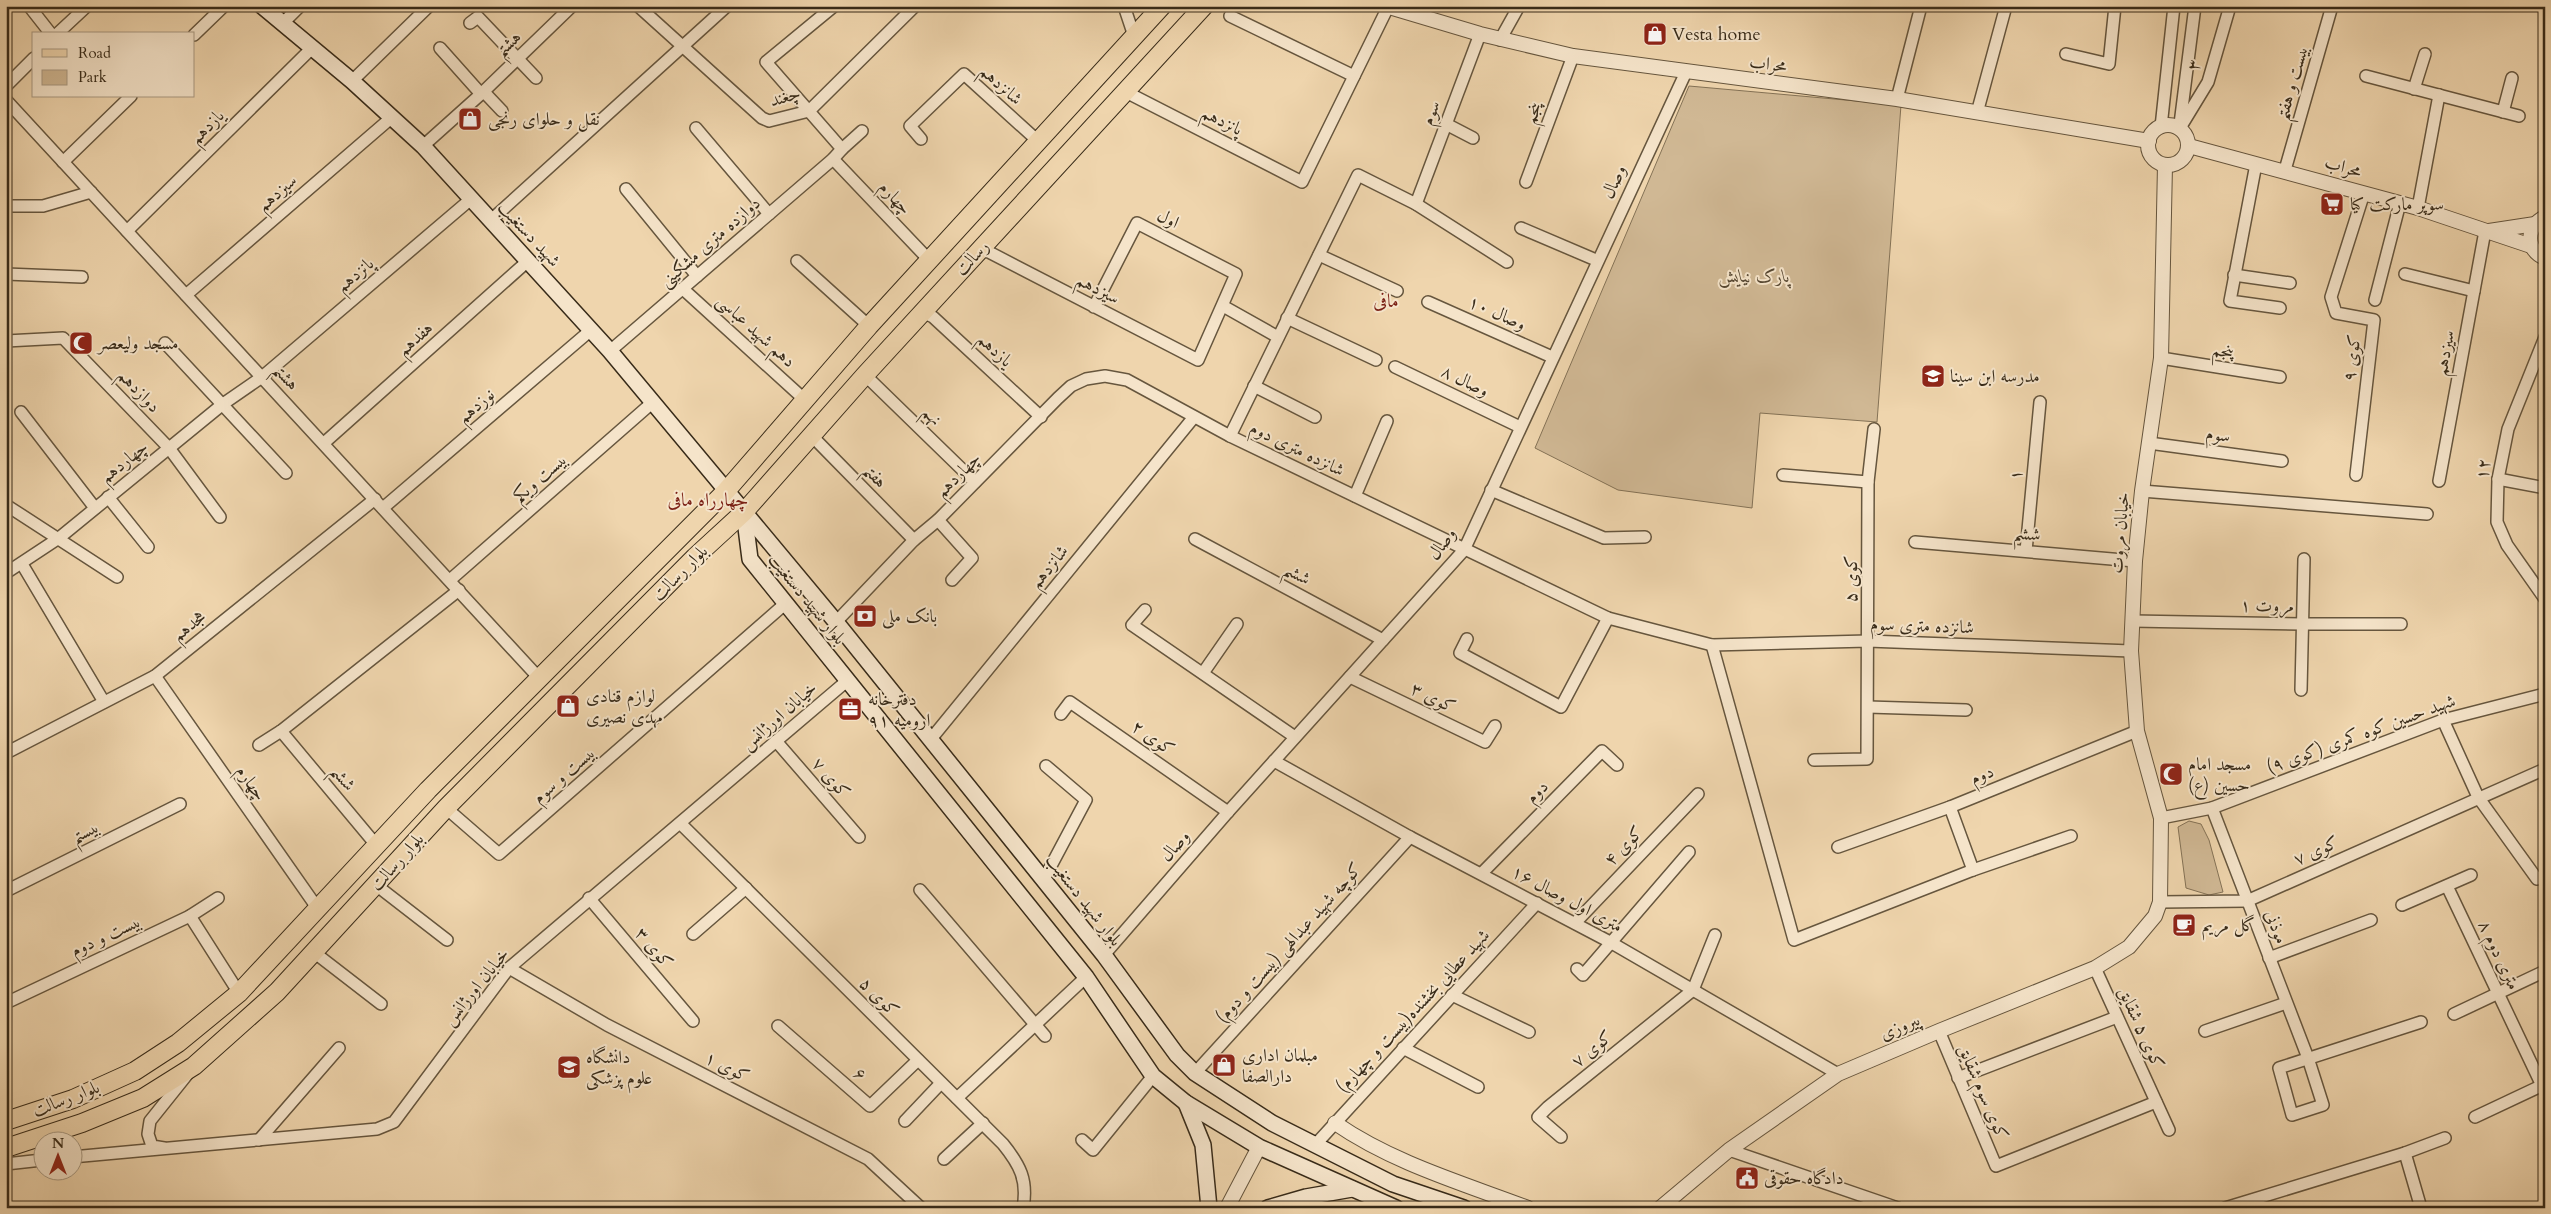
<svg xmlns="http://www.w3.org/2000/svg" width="2551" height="1214" font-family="Cardo,Amiri,serif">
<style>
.green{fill:#d0b894;stroke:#847256}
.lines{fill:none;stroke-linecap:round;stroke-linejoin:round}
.minor-casing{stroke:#66563e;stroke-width:14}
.tertiary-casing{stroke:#66563e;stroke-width:16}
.secondary-casing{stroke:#382b19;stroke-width:18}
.primary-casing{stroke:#382b19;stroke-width:20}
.minor{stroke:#f5e4ca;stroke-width:11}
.tertiary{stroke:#f5e4ca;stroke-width:14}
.secondary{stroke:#f5e4ca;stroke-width:15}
.primary{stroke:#efd5ad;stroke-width:18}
.labels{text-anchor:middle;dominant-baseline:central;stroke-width:4;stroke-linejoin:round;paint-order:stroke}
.poi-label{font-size:18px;fill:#382b19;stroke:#f5e4ca;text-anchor:start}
.street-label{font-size:18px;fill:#382b19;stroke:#f5e4ca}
.park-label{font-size:18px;font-style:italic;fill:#564732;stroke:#f5e4ca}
.neighbourhood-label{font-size:19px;fill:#7a1f14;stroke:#f5e4ca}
</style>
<rect width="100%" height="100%" fill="#efd5ad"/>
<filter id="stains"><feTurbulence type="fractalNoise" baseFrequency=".004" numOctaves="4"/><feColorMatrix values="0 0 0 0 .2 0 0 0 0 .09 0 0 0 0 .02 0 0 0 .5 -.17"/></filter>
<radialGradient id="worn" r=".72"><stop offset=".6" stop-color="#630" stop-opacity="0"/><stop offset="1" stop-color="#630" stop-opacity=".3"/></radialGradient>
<g class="green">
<path d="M1689,86L1901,105L1877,422L1760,413L1752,508L1618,490L1535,448Z"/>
<path d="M2189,821L2201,824L2209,840L2223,892L2209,895L2186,888L2178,827Z"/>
</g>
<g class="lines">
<g class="minor-casing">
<g id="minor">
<path d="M29,6L51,34"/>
<path d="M638,6L762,118L769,121L809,111L915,6"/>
<path d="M1124,6L1134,36"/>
<path d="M1230,16L1354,76"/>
<path d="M283,23L300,6"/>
<path d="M470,23L478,17L536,78"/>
<path d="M57,34L87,6"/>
<path d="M194,35L224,6"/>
<path d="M1500,40L1519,6"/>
<path d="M440,48L481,94"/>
<path d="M2066,54L2109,64L2115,6"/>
<path d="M2366,76L2519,116"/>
<path d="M352,81L429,6"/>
<path d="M6,86L34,58"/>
<path d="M2414,89L2425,54"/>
<path d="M484,92L502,111"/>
<path d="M1126,92L1302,182L1388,7"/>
<path d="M1897,99L1921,6"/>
<path d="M6,100L539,678"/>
<path d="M2503,112L2512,78"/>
<path d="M1977,113L2006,6"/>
<path d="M1446,124L1473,138"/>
<path d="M2180,124L2195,6"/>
<path d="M2161,127L2174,6"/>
<path d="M696,128L769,214"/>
<path d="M2180,128L2208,82L2230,6"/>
<path d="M921,139L910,126L964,74L1039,142"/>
<path d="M423,146L481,94L572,6"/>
<path d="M842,149L862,131"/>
<path d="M833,159L931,262"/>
<path d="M63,162L131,96"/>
<path d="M2256,164L2230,301L2280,308"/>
<path d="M2285,170L2332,6"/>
<path d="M1526,182L1573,56"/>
<path d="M626,189L697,276"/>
<path d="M1416,204L1480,34"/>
<path d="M6,206H43L91,192"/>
<path d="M2418,208L2439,95"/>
<path d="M490,221L727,6"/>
<path d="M1521,228L1596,260"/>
<path d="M127,231L311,49"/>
<path d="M981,248L1198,360L1236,274L1137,223L1094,307"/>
<path d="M1319,255L1397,291"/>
<path d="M797,261L869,326"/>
<path d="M6,274L82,277"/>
<path d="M2405,274L2474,291"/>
<path d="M2234,275L2290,283"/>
<path d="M683,289L805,400"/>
<path d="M186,295L391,118"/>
<path d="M2375,300L2400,203"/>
<path d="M1428,302L1552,357"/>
<path d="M1223,306L1278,337"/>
<path d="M922,312L933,317L1041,417"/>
<path d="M1287,318L1376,360"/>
<path d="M2545,337L2508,429L2498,479L2497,522L2507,545L2545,599"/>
<path d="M6,341L63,338L169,448L220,517"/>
<path d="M165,343L286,473"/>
<path d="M610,351L833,159L842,149L766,62L834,6"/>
<path d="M2161,358L2280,377"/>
<path d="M1395,367L1520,427"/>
<path d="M865,375L975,482"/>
<path d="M1254,386L1315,417"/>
<path d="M21,412L95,508"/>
<path d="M811,435L914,540"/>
<path d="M1230,436L1358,175L1416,204L1507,262"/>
<path d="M324,443L529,260"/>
<path d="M2149,443L2282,461"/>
<path d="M1783,475L1868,482"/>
<path d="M2356,475L2374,320L2336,313L2331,297L2364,193"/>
<path d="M2498,479L2545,488"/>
<path d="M2439,481L2485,231"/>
<path d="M1491,490L1604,538L1645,537"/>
<path d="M2142,491L2427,514"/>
<path d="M1355,496L1387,421"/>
<path d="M108,497L148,547"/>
<path d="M6,505L117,577"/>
<path d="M383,508L591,330"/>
<path d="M938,520L972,558L952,580"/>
<path d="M1195,539L1383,640"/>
<path d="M1915,542L2135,561"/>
<path d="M2026,551L2040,402"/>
<path d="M22,564L104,702"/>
<path d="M6,573L59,538L223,404L262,377L471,199"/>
<path d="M450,580L653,402"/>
<path d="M1145,610L1132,625L1295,737"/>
<path d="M2132,621L2302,624H2401"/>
<path d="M836,622L914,540L938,520L1058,398L1071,386L1086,379L1105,376L1127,380L1230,436L1608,618L1712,645L1868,641L2131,651"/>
<path d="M1467,639L1460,653L1561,707L1608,618"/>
<path d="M1712,645L1794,940L1973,870L2071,836"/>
<path d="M1203,673L1237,624"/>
<path d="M155,676L318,909"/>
<path d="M1350,677L1485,742L1495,726"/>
<path d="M2301,690L2304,559"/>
<path d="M1868,707L1966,710"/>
<path d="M1061,714L1070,702L1228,812"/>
<path d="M2443,720L2478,797L2537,879"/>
<path d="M281,731L377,846"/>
<path d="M931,739L1194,417"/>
<path d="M776,741L859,837"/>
<path d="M259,745L281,731L459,590"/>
<path d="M6,753L155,676L375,499"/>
<path d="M1814,760L1867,759L1868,482L1874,429"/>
<path d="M1274,761L1410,837L1610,942L1838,1074"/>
<path d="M1950,807L1973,870"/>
<path d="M446,808L499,854L786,603"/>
<path d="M2212,808L2308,1058L2323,1105L2292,1115L2279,1068L2421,1022"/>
<path d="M2161,818L2212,808L2443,720L2545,694"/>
<path d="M681,824L1003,1144C1020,1165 1028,1180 1023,1208"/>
<path d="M1838,847L1950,807L2137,731"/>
<path d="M1482,873L1602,751L1617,765"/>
<path d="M1044,879L1086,800L1046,766"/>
<path d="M376,885L447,940"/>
<path d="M2447,886L2545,1092"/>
<path d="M920,890L1045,1036"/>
<path d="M6,891L180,804"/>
<path d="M589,898L693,1021"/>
<path d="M2160,902L2247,901L2545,769"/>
<path d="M2402,905L2471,875"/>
<path d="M190,916L239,993"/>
<path d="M1575,923L1698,794"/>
<path d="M693,934L746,888"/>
<path d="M315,953L381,1004"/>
<path d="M1104,955L1228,812L1464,550L1686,72"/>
<path d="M2269,958L2371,920"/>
<path d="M509,968L607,1025L868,1159L921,1208"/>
<path d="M2095,968L2169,1130"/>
<path d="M1577,969L1583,975L1689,852"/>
<path d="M1452,995L1529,1032"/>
<path d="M6,1003L190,916L218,898"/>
<path d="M2454,1014L2545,971"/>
<path d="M778,1026L870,1106L918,1060"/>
<path d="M1939,1031L1996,1166L2156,1102"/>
<path d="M2205,1031L2286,1003"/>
<path d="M1403,1048L1478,1087"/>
<path d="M1195,1073L1410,837"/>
<path d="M1958,1078L2117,1017"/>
<path d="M957,1098L1086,977"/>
<path d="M2475,1117L2545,1084"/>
<path d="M905,1121L941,1083"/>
<path d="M1561,1137L1538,1117L1548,1107L1693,990L1715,935"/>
<path d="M259,1140L339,1048"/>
<path d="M1082,1140L1093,1150L1153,1076"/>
<path d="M1316,1144L1537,903"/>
<path d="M164,1148L152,1146L148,1134L150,1121L190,1071"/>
<path d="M1729,1150L1898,1208"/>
<path d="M2405,1153L2421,1208"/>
<path d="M72,1157L377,1129L394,1122L509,968L848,680"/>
<path d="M944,1159L983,1123"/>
<path d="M6,1164L42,1160"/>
<path d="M2225,1208L2405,1153L2445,1138"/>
</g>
</g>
<g class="tertiary-casing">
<g id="tertiary">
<path d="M1386,6L1480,34L1573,56L1897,99L2149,141"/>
<circle cx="2168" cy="145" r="20"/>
<path d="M2189,146L2418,208L2531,246"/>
<path d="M2545,217C2526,226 2525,250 2545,258"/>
<path d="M2489,231L2535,224"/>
<path d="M1335,1123C1393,1163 1462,1183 1528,1208"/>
<path d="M1227,1208L1259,1147"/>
<path d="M1660,1208L1729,1150L1838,1074L1939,1031L2095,968L2129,947L2155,916L2160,902L2161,818L2137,731L2131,651L2135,561L2142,491L2161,358L2165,165"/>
</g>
</g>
<g class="secondary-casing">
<g id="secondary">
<path d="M262,6L352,81L423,146L610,351L836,622L1104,955L1177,1055L1195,1073L1272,1123L1393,1184L1464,1208"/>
<path d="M744,512L750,559L1086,977L1153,1076L1186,1103L1259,1147L1396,1208"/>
<path d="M1186,1103L1203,1145L1209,1208"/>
<path d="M1268,1208L1306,1197L1352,1189"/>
</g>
</g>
<g class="primary-casing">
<g id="primary">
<path d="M6,1121L73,1099L135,1071L178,1043L239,993L428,790L726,491L869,326L1162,6"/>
<path d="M6,1148L82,1123L143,1098L194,1066L277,992L446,808L695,557L744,512L865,375L1204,6"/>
</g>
</g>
<use href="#minor" class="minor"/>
<use href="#tertiary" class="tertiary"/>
<use href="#secondary" class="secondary"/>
<use href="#primary" class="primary"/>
</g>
<defs>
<g id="shop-square" transform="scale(1.25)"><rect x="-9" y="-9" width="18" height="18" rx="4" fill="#8f2418" stroke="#f5e4ca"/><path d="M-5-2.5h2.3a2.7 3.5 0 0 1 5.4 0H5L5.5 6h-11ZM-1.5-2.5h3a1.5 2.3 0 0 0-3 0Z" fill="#fff"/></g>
<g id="supermarket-square" transform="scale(1.25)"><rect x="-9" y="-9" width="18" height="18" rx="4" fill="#8f2418" stroke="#f5e4ca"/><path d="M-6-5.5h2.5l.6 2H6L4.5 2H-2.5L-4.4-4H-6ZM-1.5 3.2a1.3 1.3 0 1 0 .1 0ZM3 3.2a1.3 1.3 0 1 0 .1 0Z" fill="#fff"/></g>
<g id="mosque-square" transform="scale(1.25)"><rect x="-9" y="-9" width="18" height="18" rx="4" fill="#8f2418" stroke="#f5e4ca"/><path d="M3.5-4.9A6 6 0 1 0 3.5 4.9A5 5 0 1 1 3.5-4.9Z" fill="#fff"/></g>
<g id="school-square" transform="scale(1.25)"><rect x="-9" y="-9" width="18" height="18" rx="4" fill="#8f2418" stroke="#f5e4ca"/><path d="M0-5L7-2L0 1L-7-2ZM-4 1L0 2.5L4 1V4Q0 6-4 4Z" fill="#fff"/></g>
<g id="bank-square" transform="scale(1.25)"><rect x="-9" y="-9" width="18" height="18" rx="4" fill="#8f2418" stroke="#f5e4ca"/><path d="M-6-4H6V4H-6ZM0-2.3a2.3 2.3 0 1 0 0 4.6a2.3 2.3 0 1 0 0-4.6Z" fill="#fff"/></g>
<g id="office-square" transform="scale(1.25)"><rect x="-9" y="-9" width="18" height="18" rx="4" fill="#8f2418" stroke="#f5e4ca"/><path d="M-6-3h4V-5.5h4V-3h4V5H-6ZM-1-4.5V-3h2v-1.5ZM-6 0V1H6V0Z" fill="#fff"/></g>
<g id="cafe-square" transform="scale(1.25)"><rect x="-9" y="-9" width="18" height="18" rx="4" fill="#8f2418" stroke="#f5e4ca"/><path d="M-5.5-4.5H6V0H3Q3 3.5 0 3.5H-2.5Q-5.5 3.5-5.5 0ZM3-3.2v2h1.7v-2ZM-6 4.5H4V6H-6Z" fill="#fff"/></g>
<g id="university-square" transform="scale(1.25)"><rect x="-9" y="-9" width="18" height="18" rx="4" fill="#8f2418" stroke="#f5e4ca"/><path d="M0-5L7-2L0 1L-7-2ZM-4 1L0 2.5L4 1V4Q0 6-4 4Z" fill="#fff"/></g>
<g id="civic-square" transform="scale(1.25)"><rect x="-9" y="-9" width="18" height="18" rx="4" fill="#8f2418" stroke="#f5e4ca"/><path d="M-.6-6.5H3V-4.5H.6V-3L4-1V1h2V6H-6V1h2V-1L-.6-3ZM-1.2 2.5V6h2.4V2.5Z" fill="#fff"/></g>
</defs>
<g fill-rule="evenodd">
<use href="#shop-square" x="1655" y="34"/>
<use href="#shop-square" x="470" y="119"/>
<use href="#supermarket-square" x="2332" y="204"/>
<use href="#mosque-square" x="81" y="343"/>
<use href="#school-square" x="1933" y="376"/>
<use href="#bank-square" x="865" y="616"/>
<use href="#shop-square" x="568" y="706"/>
<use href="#office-square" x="850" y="709"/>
<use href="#mosque-square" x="2171" y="774"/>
<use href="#cafe-square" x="2184" y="925"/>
<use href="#shop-square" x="1224" y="1065"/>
<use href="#university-square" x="569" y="1067"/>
<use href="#civic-square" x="1747" y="1178"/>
</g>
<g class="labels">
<g class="poi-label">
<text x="1672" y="34">Vesta home</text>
<text x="488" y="119">نقل و حلوای رنجی</text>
<text x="2350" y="204">سوپر مارکت کیا</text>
<text x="98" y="343">مسجد ولیعصر</text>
<text x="1950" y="376">مدرسه ابن سینا</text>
<text x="882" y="616">بانک ملی</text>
<text x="586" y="696">لوازم قنادی<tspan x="586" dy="21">مهدی نصیری</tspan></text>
<text x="868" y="699">دفترخانه<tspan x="868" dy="21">۹۱ ارومیه</tspan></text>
<text x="2188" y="764">مسجد امام<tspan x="2188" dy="21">حسین (ع)</tspan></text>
<text x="2202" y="925">گل مریم</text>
<text x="1242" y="1055">مبلمان اداری<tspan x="1242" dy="21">دارالصفا</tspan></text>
<text x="586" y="1057">دانشگاه<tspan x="586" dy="21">علوم پزشکی</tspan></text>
<text x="1764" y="1178">دادگاه حقوقی</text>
</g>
<g class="street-label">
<text transform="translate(508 44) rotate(-44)">هشتم</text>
<text transform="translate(1768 64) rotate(7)">محراب</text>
<text transform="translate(2194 65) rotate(-73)">۳</text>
<text transform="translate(2292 83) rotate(-74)">بیست و هفتم</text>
<text transform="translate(1001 85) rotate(42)">شانزدهم</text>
<text transform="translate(785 97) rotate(-17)">چغند</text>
<text transform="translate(1431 113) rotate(-69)">سوم</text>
<text transform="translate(1533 113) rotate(-70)">پنجم</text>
<text transform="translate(1222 121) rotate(27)">پانزدهم</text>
<text transform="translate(207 127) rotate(-45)">یازدهم</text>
<text transform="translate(2343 167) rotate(16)">محراب</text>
<text transform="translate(1614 182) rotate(-65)">وصال</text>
<text transform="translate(277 193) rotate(-41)">سیزدهم</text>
<text transform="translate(895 198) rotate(47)">چهارم</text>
<text transform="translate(1168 219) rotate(27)">اول</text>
<text transform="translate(529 234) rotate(47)">شهید دستغیب</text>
<text transform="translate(710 242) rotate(-41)">دوازده متری مشکینی</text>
<text transform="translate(972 258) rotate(-47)">رسالت</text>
<text transform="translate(355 275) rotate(-40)">پانزدهم</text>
<text transform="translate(1098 289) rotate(27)">سیزدهم</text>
<text transform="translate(1497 313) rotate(24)">وصال ۱۰</text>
<text transform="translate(756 331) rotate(42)">دهم شهید عباسی</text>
<text transform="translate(415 339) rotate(-42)">هفدهم</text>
<text transform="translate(995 350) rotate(43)">یازدهم</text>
<text transform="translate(2223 351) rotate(9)">پنجم</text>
<text transform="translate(2445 353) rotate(-80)">سیزدهم</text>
<text transform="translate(2352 358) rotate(-83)">کوی ۹</text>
<text transform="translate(286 377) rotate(47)">هشتم</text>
<text transform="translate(1465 381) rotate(26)">وصال ۸</text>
<text transform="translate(139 391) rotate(46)">دوازدهم</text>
<text transform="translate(476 406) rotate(-41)">نوزدهم</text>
<text transform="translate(932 416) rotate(44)">نهم</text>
<text transform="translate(2218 435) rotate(8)">سوم</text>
<text transform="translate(1297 449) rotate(26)">شانزده متری دوم</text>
<text transform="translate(124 462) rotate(-39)">چهاردهم</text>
<text transform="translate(2483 469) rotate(-82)">۱۲</text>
<text transform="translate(958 475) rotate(-45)">چهاردهم</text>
<text transform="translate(2016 475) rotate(-85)">۱</text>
<text transform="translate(875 476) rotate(46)">هفتم</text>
<text transform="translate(540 478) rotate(-41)">بیست ویکم</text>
<text transform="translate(2120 533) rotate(-85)">خیابان مروت</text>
<text transform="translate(2027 534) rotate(5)">ششم</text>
<text transform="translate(1442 544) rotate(-54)">وصال</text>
<text transform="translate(1049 567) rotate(-51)">شانزدهم</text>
<text transform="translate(680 573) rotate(-45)">بلوار رسالت</text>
<text transform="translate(1297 574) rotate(28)">ششم</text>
<text transform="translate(1851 579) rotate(-90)">کوی ۵</text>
<text transform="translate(807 599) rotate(51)">بلوار شهید دستغیب</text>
<text transform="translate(2267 606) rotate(1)">مروت ۱</text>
<text transform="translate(189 626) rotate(-39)">هجدهم</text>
<text transform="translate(1922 626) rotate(2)">شانزده متری سوم</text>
<text transform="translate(1433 698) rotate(26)">کوی ۳</text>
<text transform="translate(779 716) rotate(-41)">خیابان اورژانس</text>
<text transform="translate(2361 734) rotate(-20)">شهید حسین کوه کمری (کوی ۹)</text>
<text transform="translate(1153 738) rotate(35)">کوی ۲</text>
<text transform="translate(564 775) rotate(-41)">بیست و سوم</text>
<text transform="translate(1982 775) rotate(-22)">دوم</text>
<text transform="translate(343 778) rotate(50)">ششم</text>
<text transform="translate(831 778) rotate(49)">کوی ۷</text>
<text transform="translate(251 783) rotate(55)">چهارم</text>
<text transform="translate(1537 792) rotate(-45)">دوم</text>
<text transform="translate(85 832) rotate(-27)">بیستم</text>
<text transform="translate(1175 846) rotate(-49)">وصال</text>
<text transform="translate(1624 846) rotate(-46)">کوی ۴</text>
<text transform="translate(2316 851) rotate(-24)">کوی ۷</text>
<text transform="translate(397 862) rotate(-48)">بلوار رسالت</text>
<text transform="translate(1567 899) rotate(28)">۱۶ متری اول وصال</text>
<text transform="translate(1084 900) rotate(52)">بلوار شهید دستغیب</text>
<text transform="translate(2276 927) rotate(69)">موذنی</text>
<text transform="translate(106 936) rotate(-25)">بیست و دوم</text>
<text transform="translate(1289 943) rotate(-48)">کوچه شهید عبدالهی (بیست و دوم)</text>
<text transform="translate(654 948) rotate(50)">کوی ۳</text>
<text transform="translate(2499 955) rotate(65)">۸ متری دوم</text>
<text transform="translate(476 987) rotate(-51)">خیابان اورژانس</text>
<text transform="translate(879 997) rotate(45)">کوی ۵</text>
<text transform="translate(1413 1011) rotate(-47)">شهید عطایی بخشنده(بیست و چهارم)</text>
<text transform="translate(1900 1027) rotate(-23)">پیروزی</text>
<text transform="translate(2141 1028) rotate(66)">کوی ۵ شقایق</text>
<text transform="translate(1592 1049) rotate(-39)">کوی ۷</text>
<text transform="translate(727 1067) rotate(27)">کوی ۱</text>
<text transform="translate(860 1074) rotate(41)">۶</text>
<text transform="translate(1983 1092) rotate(67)">کوی سوم شقایق</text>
<text transform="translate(66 1099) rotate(-21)">بلوار رسالت</text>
</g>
<g class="park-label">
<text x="1754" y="276">پارک نیایش</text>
</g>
<g class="neighbourhood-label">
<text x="1386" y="301">مافی</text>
<text x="708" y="500">چهارراه مافی</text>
</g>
</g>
<rect width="2551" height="1214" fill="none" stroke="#efd5ad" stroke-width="25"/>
<rect x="8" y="8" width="2536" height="1199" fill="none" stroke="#382b19" stroke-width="2.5"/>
<rect x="12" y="12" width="2526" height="1189" fill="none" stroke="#382b19"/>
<rect x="32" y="32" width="162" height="65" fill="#f5e4ca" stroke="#a99a83"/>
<rect x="42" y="49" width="25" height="8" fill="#efd5ad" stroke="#a99a83"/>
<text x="78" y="58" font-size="15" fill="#382b19">Road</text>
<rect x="42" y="70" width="25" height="15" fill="#d0b894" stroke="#a99a83"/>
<text x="78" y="82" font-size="15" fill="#382b19">Park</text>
<g transform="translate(58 1156)"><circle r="24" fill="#f5e4ca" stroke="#a99a83"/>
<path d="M0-4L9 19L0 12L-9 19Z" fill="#8f2418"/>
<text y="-8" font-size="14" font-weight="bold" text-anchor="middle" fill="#382b19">N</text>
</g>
<rect width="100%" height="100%" filter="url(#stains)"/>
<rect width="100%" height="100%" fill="url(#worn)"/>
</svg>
